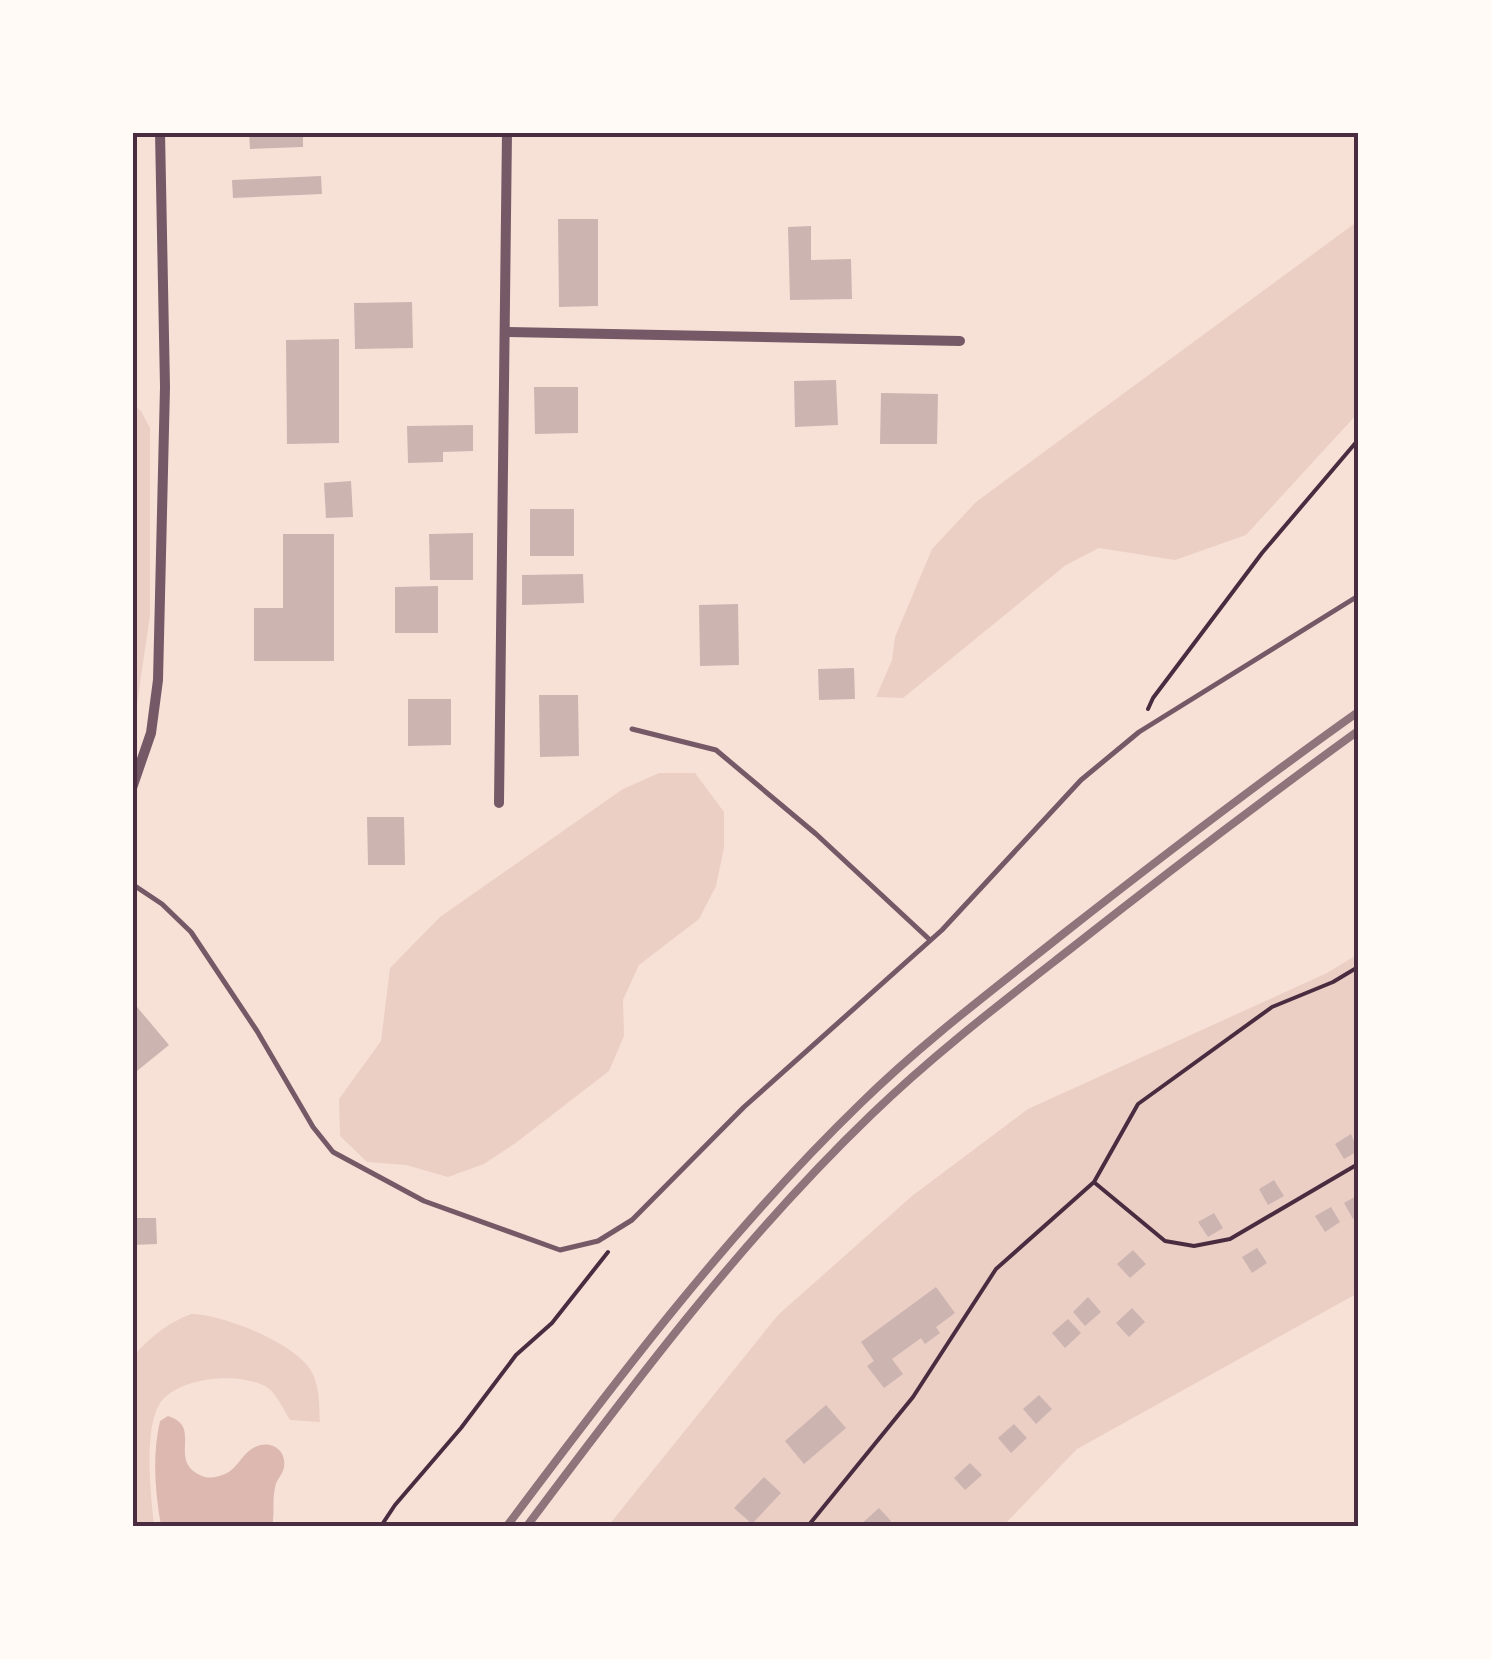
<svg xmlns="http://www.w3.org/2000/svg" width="1491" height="1659" font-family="Mulish,sans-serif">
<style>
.green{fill:#ebcfc5}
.water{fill:#dcb8b0}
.building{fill:#ccb4b1}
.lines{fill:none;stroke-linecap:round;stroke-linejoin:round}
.path{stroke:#4a2c40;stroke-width:4}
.service{stroke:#755966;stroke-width:5}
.minor{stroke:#755966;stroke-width:10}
.rail{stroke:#8f747c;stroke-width:8}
.neatline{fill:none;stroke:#4a2c40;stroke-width:4}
</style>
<rect width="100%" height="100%" fill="#f7e1d7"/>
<g class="green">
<path d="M1358,221V413L1246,535L1175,560L1099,548L1066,565L903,698L876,697L892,660L895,637L932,549L976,502Z"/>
<path d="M133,404L141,411L150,428V615L133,732Z"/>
<path d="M659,773H695L724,812V848L716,886L699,919L639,965L623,1000L624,1036L609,1071L517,1142L484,1164L448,1177L406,1165L367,1162L340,1136L339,1099L381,1041L390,968L440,917L623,789Z"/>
<path d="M1358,954V1293L1077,1449L1003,1526H608L778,1315L912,1196L1028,1109L1327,973Z"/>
<path d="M191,1314C222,1314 292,1342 310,1369C320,1384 319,1405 320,1422L290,1420C284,1411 277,1394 268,1388C242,1371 179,1376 160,1403C143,1431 151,1495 154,1526H133V1356C151,1337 167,1323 191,1314Z"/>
</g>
<path class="water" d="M168,1416C204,1427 166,1461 202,1476C209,1479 218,1477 225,1474C237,1469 242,1454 253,1448C268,1439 287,1448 284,1467C283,1475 276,1479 275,1488C272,1501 275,1513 272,1526H161C155,1491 152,1456 160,1421Z"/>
<g class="building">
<path d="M249,132H303V147L250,149Z"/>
<path d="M321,176L322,194L233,198L232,180Z"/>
<path d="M558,219H598V306L559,307Z"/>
<path d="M811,226V260L851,259L852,299L790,300L788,227Z"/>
<path d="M412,302L413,348L355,349L354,303Z"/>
<path d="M339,339V443L287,444L286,340Z"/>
<path d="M836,380L838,425L795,427L794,381Z"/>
<path d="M534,387H578V433L535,434Z"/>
<path d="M881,393L938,394L937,444H880Z"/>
<path d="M473,425V451L443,452V462L408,463L407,426Z"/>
<path d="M351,481L353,517L326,518L324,483Z"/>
<rect x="530" y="509" width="44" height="47"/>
<path d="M473,533V580H430L429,534Z"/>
<path d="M283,534H334V661H254V608H283Z"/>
<path d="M583,574L584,603L522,605V575Z"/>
<path d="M438,586V633H395V587Z"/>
<path d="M738,604L739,665L700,666L699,605Z"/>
<path d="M854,668L855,699L819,700L818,669Z"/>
<path d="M539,695H578L579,756L540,757Z"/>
<path d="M408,699H451V745L408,746Z"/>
<path d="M367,817H404L405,865H368Z"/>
<path d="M132,1001L169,1045L132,1075Z"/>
<path d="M1351,1134L1358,1151L1344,1159L1335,1144Z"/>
<path d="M1274,1180L1284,1196L1268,1205L1259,1189Z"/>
<path d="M1358,1195V1216L1353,1219L1344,1203Z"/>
<path d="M1331,1207L1340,1222L1325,1232L1315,1216Z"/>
<path d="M1214,1213L1223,1228L1208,1237L1198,1222Z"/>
<path d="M132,1218H156L157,1244L132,1245Z"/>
<path d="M1257,1248L1267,1263L1252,1273L1242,1257Z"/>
<path d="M1133,1250L1146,1264L1130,1278L1117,1264Z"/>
<path d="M936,1287L955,1313L936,1327L940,1333L925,1344L921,1338L892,1359L903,1374L884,1388L867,1366L874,1361L861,1342Z"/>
<path d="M1088,1297L1101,1312L1085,1326L1073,1312Z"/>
<path d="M1132,1308L1145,1322L1129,1337L1116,1323Z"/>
<path d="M1068,1319L1081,1333L1065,1348L1052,1333Z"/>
<path d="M1039,1395L1052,1409L1036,1424L1023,1409Z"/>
<path d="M826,1405L846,1428L804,1464L785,1441Z"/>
<path d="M1014,1424L1027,1438L1011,1453L998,1438Z"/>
<path d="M970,1463L982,1475L965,1490L954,1478Z"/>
<path d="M764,1477L781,1493L752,1524L734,1508Z"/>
<path d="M879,1508L891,1521L886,1526H859Z"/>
</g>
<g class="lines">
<g class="path">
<path d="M1148,709L1153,698L1262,553L1358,440"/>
<path d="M1095,1183L1165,1241L1194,1246L1230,1239L1358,1164"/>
<path d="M381,1526L395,1505L461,1428L516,1355L552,1323L608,1252"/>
<path d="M808,1526L913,1397L996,1269L1094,1182L1138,1104L1272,1007L1333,982L1358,967"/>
</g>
<g class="service">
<path d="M632,729L716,750L816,834L930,940"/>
<path d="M132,884L162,904L191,932L257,1031L313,1127L333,1152L424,1201L560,1250L598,1241L632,1220L744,1107L942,930L1081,780L1139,732L1358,596"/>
</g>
<g class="minor">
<path d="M505,332L960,341"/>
<path d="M132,788L151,733L158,680L165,387L160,132"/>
<path d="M499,803L507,132"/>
</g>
<g class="rail">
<path d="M507,1526C617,1379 728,1232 860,1104C923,1042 994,989 1063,934C1160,858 1258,783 1358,712"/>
<path d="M527,1526C634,1383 742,1239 871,1115C933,1055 1001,1003 1069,950C1164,875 1260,802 1358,731"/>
</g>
</g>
<rect width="1491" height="1659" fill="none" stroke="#fffaf5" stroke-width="270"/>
<rect x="135" y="135" width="1221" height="1389" class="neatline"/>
</svg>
